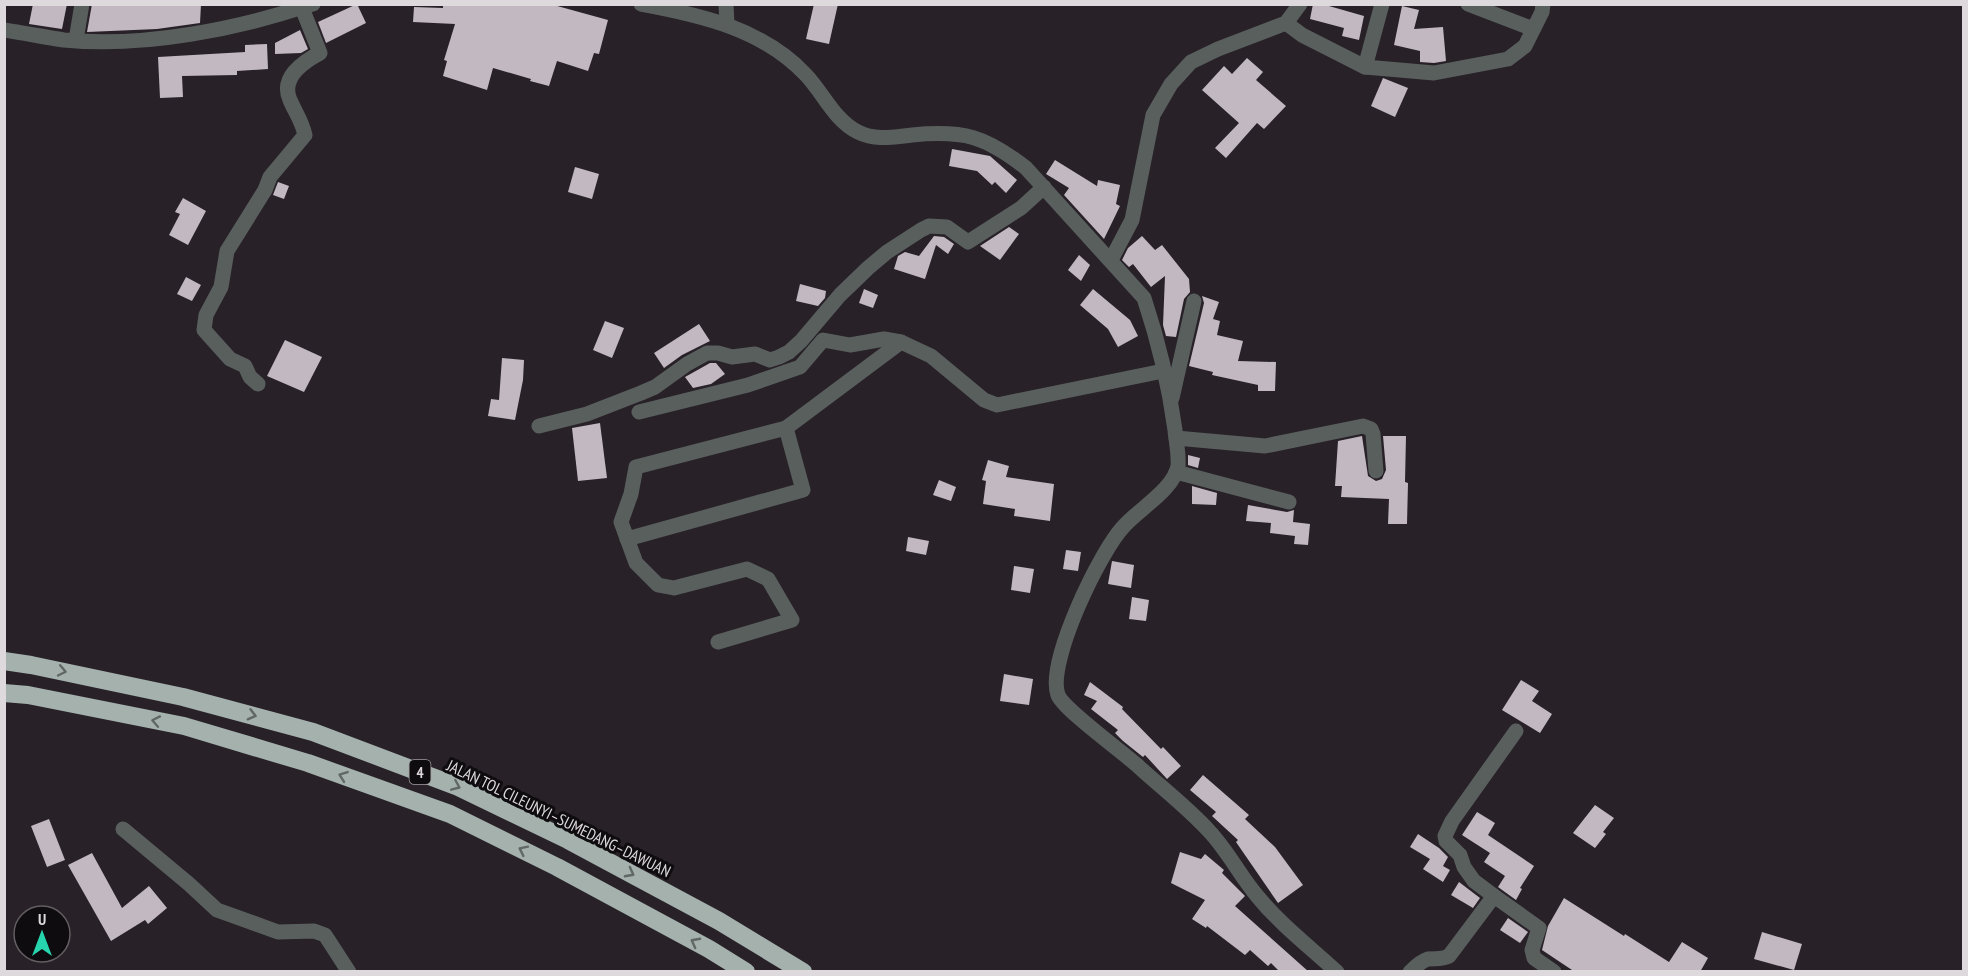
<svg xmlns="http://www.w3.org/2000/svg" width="1968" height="976" font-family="'PT Sans Narrow',sans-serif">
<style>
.building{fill:#c1b8c1}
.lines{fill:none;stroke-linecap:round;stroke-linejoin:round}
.minor{stroke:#595f5d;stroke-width:15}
.motorway{stroke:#a4b1ac;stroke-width:18}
.oneway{stroke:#616765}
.labels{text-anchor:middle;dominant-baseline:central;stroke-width:6;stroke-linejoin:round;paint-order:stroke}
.shield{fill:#0f0c0f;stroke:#a09c9f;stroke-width:1.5}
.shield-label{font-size:15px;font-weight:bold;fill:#ded9dd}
.street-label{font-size:16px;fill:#ded9dd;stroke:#0f0c0f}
</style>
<rect width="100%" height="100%" fill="#282128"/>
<g class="building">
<path d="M33,4H67L62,29L29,24Z"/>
<path d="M92,4H201L200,23L157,29L87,32Z"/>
<path d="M357,4L366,23L326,43L318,22Z"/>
<path d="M443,4H550L608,20L599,54L594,53L588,71L557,61L549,86L530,81L531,79L493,68L487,90L443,76L447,61L444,60L455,24L413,22L414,7L443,8Z"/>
<path d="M814,4H838L829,44L806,39Z"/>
<path d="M1313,4H1322L1364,16L1359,40L1342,36L1344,28L1310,19Z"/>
<path d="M1402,6L1419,10L1414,29L1443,27L1446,61L1434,63L1420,62V51L1394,45Z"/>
<path d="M300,30L308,49L301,53L275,54V43Z"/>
<path d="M267,44L268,69L237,71V75L182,76L183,97L160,98L158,57L245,52V45Z"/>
<path d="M1247,58L1263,72L1256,80L1286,106L1264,129L1257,123L1226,158L1215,148L1239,123L1202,90L1224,66L1232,74Z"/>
<path d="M1383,78L1408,88L1395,117L1371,106Z"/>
<path d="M952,149L990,156L1017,180L1006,193L995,182L992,185L977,171L949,166Z"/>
<path d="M1055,160L1097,186L1098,180L1120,185L1116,204L1120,206L1104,239L1064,195L1069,188L1046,174Z"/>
<path d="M575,167L599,174L592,199L568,192Z"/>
<path d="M278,182L289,186L284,199L273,195Z"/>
<path d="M183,198L206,211L188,245L169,235L180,214L175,212Z"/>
<path d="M1009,227L1019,234L1000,260L980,246Z"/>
<path d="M934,236L944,237L954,244L948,254L936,245L925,279L894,269L898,256L905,252L919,256Z"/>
<path d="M1142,236L1155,250L1162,245L1189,279L1190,292L1184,299L1176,337L1166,336L1163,325L1165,276L1151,287L1133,264L1129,267L1122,260L1128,248Z"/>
<path d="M1079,255L1090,265L1081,281L1068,270Z"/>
<path d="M186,277L201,285L192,301L177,294Z"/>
<path d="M800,284L826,291L825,298L818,306L796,301Z"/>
<path d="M864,289L878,295L873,308L859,303Z"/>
<path d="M1093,289L1130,320L1138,336L1118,347L1108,329L1080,305Z"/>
<path d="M1202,296L1219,302L1213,319L1220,321L1217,335L1243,341L1238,361L1276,362L1275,391H1258V385L1212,375L1213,372L1189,366L1204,303Z"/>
<path d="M605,321L624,328L612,358L593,350Z"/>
<path d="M699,324L710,341L682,355L664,368L654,353Z"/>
<path d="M285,340L322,357L304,392L267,376Z"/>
<path d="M502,358L524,360L523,380L515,420L488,416L491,399L499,400Z"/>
<path d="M710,363H716L725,374L711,384L693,388L685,377Z"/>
<path d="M600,423L607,478L578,481L572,428Z"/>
<path d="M1383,436H1406L1405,482L1408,483L1407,524H1388L1389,499L1341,497L1342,486H1335L1338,441L1362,436L1368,476L1376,481L1382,479L1386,470Z"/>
<path d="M1188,455L1200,458L1198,468L1188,465Z"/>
<path d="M988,460L1009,466L1006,477L1054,484L1050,521L1014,516L1015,509L983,504L986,481L982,480Z"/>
<path d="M939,480L956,487L951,501L933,495Z"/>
<path d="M1192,486L1217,493L1216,505L1192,504Z"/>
<path d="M1248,505L1287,512L1294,510L1293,522L1310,524L1308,545L1294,544L1295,536L1270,533L1271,523L1246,521Z"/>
<path d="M908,537L929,541L926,555L906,551Z"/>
<path d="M1066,550L1081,552L1078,571L1063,569Z"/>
<path d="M1112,561L1134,565L1131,588L1108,584Z"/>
<path d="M1014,566L1034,569L1030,593L1011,590Z"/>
<path d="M1132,597L1149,600L1146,621L1129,619Z"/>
<path d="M1004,674L1033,679L1029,705L1000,701Z"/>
<path d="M1521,680L1539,691L1532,701L1552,714L1540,733L1502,710Z"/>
<path d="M1090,682L1123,707L1122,709L1161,749L1163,747L1181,766L1167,779L1145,755L1143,757L1123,741L1115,733L1118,730L1091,709L1097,701L1084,695Z"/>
<path d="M1203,775L1249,815L1245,819L1275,847L1303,885L1278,903L1236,842L1238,840L1212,816L1216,812L1190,790Z"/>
<path d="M1595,805L1614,818L1603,832L1606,834L1595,848L1573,833Z"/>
<path d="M1477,812L1495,823L1488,835L1534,866L1520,888L1522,889L1516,900L1498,887L1505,876L1484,862L1490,853L1462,835Z"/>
<path d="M49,819L65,860L47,867L31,826Z"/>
<path d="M1418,834L1439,848L1448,857L1443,866L1450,870L1443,882L1423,869L1430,859L1410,847Z"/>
<path d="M1180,852L1201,859L1205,854L1224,870L1222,873L1245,896L1235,906L1309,972H1280L1271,963L1268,966L1250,950L1245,955L1207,926L1206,928L1192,919L1205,900L1171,883Z"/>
<path d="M92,853L122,908L149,886L167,908L148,924L145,920L111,941L68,865Z"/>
<path d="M1459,882L1480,898L1473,908L1451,895Z"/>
<path d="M1564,898L1624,936L1625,934L1669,962L1682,942L1708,958L1700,972H1575L1542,950L1548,926Z"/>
<path d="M1508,918L1528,932L1520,943L1500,930Z"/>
<path d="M1762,932L1802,944L1794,970L1754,959Z"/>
</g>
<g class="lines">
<g class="minor">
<path d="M641,4C701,15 763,29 806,75C824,94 834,120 858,132C876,141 893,137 912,135C964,130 985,136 1026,168L1144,298C1158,340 1169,386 1175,430C1176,441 1179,455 1178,466C1174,489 1139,509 1124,526C1100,551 1046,663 1058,695C1063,709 1124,753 1139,767C1162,788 1188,808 1209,831C1228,851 1240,876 1258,897C1281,925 1310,947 1337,972"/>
<path d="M726,4L727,24"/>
<path d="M1468,4L1533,29"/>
<path d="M1286,23L1302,35L1365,67L1434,73L1508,59L1525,46L1542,12L1543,4"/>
<path d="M4,30C24,33 44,37 64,40C144,48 237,29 313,4"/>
<path d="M76,40L82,4"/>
<path d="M1365,67L1382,4"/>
<path d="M1111,260L1132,220L1153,115L1171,84L1191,62L1218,49L1286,23L1300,4"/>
<path d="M258,384L250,377L245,366L230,359L204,330L206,315L221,287L227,251L265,190L270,177L305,135C302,121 295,112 290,100C280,78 303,62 320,53L302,8"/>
<path d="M1172,398L1194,301"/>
<path d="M639,412L748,385L800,367L823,340L850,345L884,339L901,342"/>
<path d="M539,426L587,414L641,393L655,387L687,364L707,353H718L732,357L755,354L770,360L779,357L789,352L801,341L840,295L868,268L887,252L921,230L929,226L947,227L968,242L1021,208L1044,187"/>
<path d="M1176,438L1265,446L1363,426L1371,429L1373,434L1376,471"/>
<path d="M1176,472L1289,502"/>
<path d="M627,539L803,490L786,428"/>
<path d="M718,642L792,620L768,579L747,569L674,588L658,585L636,563L621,522L631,494L636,467L786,428L901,342L931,356L984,400L997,405L1163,371"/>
<path d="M123,829L189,884L217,910L278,932L314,931L325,935L349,972"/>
<path d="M1494,896L1474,881L1464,867L1460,855L1446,841L1445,836L1452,821L1516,731"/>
<path d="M1410,972C1415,967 1421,961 1428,959C1436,958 1441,960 1449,956L1494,896L1539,928L1532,950L1534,958L1554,972"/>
</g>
<g class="motorway">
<path d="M4,661L31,665L183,697L313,732L456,786L568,840L719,921L803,972"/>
<path d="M4,693L28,695L184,726L308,763L450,814L557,867L709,949L746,972"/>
</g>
</g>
<defs><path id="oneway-chevron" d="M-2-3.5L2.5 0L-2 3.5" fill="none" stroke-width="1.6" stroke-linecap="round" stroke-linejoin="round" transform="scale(1.5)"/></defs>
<g class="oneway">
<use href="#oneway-chevron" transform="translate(62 671) rotate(12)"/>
<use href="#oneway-chevron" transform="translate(252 715) rotate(15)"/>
<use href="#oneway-chevron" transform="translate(156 721) rotate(-169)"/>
<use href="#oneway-chevron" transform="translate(343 776) rotate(-160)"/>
<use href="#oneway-chevron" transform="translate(456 786) rotate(23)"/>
<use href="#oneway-chevron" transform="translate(523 850) rotate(-154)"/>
<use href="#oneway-chevron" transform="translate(630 873) rotate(28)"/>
<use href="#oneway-chevron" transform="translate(695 942) rotate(-152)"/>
</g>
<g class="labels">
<rect class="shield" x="409.5" y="760" width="21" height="24" rx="4.5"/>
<g class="shield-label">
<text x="420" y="772">4</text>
</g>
<g class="street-label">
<text transform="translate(559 818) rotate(26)">JALAN TOL CILEUNYI–SUMEDANG–DAWUAN</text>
</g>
</g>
<rect width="1968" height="976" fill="none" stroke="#ded9dd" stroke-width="12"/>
<g transform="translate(42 934)"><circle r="28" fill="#0f0c0f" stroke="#625e61" stroke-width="1.5"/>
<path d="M0-4.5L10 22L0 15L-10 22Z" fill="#26d5ae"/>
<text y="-9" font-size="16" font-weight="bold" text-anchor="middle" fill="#ded9dd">U</text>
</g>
</svg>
